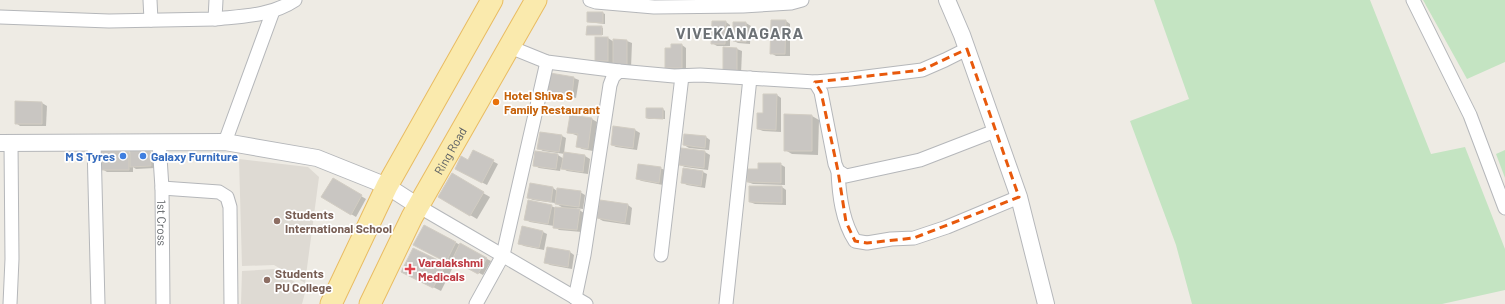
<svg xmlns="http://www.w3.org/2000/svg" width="1505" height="304" font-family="Barlow,sans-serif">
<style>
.education{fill:#dedad3}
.green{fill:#c4e4c2}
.shadow{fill:#0003}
.building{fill:#c9c6c2;stroke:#d2cdc3}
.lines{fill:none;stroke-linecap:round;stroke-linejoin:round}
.minor-casing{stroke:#b5b7ba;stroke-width:15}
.tertiary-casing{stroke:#b5b7ba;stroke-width:18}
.primary-casing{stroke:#e9bc62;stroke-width:23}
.minor{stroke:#fff;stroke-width:13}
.tertiary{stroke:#fff;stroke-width:16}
.primary{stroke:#faeaad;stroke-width:21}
.marked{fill:none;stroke:#e8590c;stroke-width:3;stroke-dasharray:8 5;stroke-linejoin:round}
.food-dot{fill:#e8710a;stroke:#fff;stroke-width:1.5}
.shop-dot{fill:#3f7fe0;stroke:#fff;stroke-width:1.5}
.education-dot{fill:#8d6e63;stroke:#fff;stroke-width:1.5}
.health-dot{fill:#e0444e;stroke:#fff;stroke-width:1.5}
.labels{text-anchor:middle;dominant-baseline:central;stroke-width:3.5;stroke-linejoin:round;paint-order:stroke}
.food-label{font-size:12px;font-weight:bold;fill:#c56008;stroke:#fff;text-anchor:start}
.street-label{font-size:12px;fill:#5c6064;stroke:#fff}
.shop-label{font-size:12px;font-weight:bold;fill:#366cbe;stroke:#fff;text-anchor:end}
.education-label{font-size:12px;font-weight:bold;fill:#785e54;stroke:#fff;text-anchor:start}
.health-label{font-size:12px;font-weight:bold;fill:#be3a42;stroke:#fff;text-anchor:start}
.district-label{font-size:16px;font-weight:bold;letter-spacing:1px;fill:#6d7276;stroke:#fff}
</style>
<rect width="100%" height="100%" fill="#eeebe4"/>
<g class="education">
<path d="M239,159L308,167L319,177L305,283L274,265L242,266Z"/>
<path d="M274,269L306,289L302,304H241L242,271Z"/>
</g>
<g class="green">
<path d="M1154,0H1370L1431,154L1465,147L1505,249V290L1442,304H1192L1176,245L1130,121L1189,99Z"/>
<path d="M1423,0H1505V62L1467,79Z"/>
<path d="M1505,150V178L1496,154Z"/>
</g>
<g class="shadow">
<path d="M603,13L605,14V24L588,22Z"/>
<path d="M786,21L790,24V56H776L771,53Z"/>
<path d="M726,22L730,25V46H717L712,43Z"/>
<path d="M734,23H746L751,26L750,44L738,43L734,41Z"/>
<path d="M601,27L603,28V35L587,34Z"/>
<path d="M608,38L614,42L627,41L632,43L631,68L614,63H600L596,60Z"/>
<path d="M682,45L686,48V70H670L666,67L672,49Z"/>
<path d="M724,48L737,49L742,51L741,74H729Z"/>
<path d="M551,74L574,78L579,80L576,98L553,94L548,91Z"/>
<path d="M777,95L781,98V132L763,131L758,129L764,114Z"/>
<path d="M42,103L47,106L46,126H20L16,123Z"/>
<path d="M647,109H663L665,111V119H649L647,118Z"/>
<path d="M785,115L812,116L819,120L818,155L792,154L785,150Z"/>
<path d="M571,116L592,119L597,122L593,151L582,149L577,146L578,136L568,132Z"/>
<path d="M614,127L635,130L640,133L637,150L616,147L612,145Z"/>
<path d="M562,136L566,138L564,153L585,156L590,159L588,174L567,171L561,167L560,171L539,168L534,165L558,155L564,159L565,154L543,151L538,148Z"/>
<path d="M706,137L710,140L709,150L689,148L684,145Z"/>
<path d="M682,149L705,152L710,155L708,170L685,167L680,165Z"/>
<path d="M474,151L498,164L487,185L460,171L468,161Z"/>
<path d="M150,152L155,155V168L136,169L133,167V172H107L102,169L128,153L131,154Z"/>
<path d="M780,164L785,167V185L753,184L748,182L759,170Z"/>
<path d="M660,168L665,170L663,185L642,181L637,179Z"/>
<path d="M703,172L707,174L705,188L687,185L682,182Z"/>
<path d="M452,175L490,197L477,219L439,197Z"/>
<path d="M333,179L366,199L356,217L323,197Z"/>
<path d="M782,187L786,190V205L755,204L750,202Z"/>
<path d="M553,188L557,191L580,192L585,195L583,209L576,208L584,213L582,232L559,230L554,226L530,222L525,219L551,206L556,208L565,209L555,203L533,200L529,198Z"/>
<path d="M628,205L632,208L630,225L603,221L598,218Z"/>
<path d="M424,226L491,261L483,275L453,259L450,264L415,245Z"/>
<path d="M543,232L547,234L544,250L524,246L519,243Z"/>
<path d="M570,252L574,255L572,269L550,265L545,262Z"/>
<path d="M445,265L452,269L441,291L409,275Z"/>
</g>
<g class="building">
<path d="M587,12H603V23L587,22Z"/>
<path d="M771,20H786L785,54H770Z"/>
<path d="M712,21H726L725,44H711Z"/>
<path d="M733,22H746V42L733,41Z"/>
<path d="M587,26H602V35H586Z"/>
<rect x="595" y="37" width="13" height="24"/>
<path d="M613,39L627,40V66L613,65Z"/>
<path d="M671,44H682V68H665V48H671Z"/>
<path d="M723,47L737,48V72H723Z"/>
<path d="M550,73L574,77L572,96L547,92Z"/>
<path d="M763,94H777L776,130L757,129V113H763Z"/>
<path d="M15,101L42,102V124H15Z"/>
<path d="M646,108H663V119L646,118Z"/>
<path d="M784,114L812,115V151H784Z"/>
<path d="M570,115L592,118L588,149L576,147L578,134L567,133Z"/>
<path d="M613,126L635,129L633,148L611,145Z"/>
<path d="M540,132L562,135L559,152L537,149Z"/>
<path d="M684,134L706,136L705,148L683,145Z"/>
<path d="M681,148L705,151L704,168L679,165Z"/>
<path d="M473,150L494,160L482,183L455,169L461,156L468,160Z"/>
<path d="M102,151L129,152V170H101Z"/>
<path d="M130,151H150L151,166L130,167Z"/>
<path d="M535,151L558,154L556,169L533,166Z"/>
<path d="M564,152L585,155L583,172L561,169Z"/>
<path d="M758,163H781V183L747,182V169H758Z"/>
<path d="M638,164L661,167L659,183L636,179Z"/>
<path d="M683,168L703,171L701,186L681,183Z"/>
<path d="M452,173L484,192L470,216L438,197Z"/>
<path d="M333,178L362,195L351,215L321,197Z"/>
<path d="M530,183L553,187L551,202L527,198Z"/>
<path d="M749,186H782V203L749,202Z"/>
<path d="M557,188L581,191L579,207L555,204Z"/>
<path d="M528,200L552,205L548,224L524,220Z"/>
<path d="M600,200L628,204L625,223L597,218Z"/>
<path d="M555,207L580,209L577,230L553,228Z"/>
<path d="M424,225L456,242L446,262L413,245Z"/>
<path d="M522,226L543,231L539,248L518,244Z"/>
<path d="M460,243L487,258L478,274L452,260Z"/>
<path d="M547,247L570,251L568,267L544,263Z"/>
<path d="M413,248L446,264L433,288L401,272Z"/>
</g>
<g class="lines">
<g class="minor-casing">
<g id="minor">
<path d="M150,0L151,20"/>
<path d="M590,0L596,2L654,7L743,6L791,3L802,0"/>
<path d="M1413,0L1470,115L1505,208"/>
<path d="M0,17L109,21L215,19L216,0"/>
<path d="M215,19C243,16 271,16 295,0"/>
<path d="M510,47L547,62L619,71"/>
<path d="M815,82L821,92L835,164L838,171L846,176L920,160L995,131"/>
<path id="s1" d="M159,142L162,188L163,304"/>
<path d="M225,142L273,11"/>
<path d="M94,144L98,304"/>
<path d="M838,171C839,195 842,221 855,241L867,243L891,239L914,238L947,227L1019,197"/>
<path d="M162,188L219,192L227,197L230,207L231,304"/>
<path d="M418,206L586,304"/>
<path d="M661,255L682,76"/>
<path d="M575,298L584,255L610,85L613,77L619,71L674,76L700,75L815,82L850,79L922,70L945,60L967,49"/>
<path d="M10,304L12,259L11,143"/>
<path d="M476,304L503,255L547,62"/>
<path d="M726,304L750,78"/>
</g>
</g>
<g class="tertiary-casing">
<g id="tertiary">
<path d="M947,0L962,35L1019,197L1046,304"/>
<path d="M0,143L225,142L317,158L387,186L418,206"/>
</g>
</g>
<g class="primary-casing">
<g id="primary">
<path d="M331,304L387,186L492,0"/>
<path id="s2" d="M370,304L412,217L536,0"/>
</g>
</g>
<use href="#minor" class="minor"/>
<use href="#tertiary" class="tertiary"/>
<use href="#primary" class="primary"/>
</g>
<path class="marked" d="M967,49L1019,197L914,238L867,243L855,241L846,222L838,171L821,92L815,82L922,70Z"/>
<circle class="food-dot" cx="496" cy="102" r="4"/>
<g class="shop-dot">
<circle cx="123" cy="156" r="4"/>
<circle cx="143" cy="156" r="4"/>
</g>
<g class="education-dot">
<circle cx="277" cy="221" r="4"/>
<circle cx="267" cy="280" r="4"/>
</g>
<path class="health-dot" d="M408 263h4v4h4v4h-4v4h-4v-4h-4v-4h4z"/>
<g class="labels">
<g class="food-label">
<text x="504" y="95">Hotel Shiva S<tspan x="504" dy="14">Family Restaurant</tspan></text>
</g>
<g class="street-label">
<text stroke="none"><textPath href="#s2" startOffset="173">Ring Road</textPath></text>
<text stroke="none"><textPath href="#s1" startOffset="81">1st Cross</textPath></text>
</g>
<g class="shop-label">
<text x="115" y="156">M S Tyres</text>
<text x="151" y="156" text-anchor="start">Galaxy Furniture</text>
</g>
<g class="education-label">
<text x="285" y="214">Students<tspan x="285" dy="14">International School</tspan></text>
<text x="275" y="273">Students<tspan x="275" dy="14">PU College</tspan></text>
</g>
<g class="health-label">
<text x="418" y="262">Varalakshmi<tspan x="418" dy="14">Medicals</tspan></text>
</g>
<g class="district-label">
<text x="740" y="32">VIVEKANAGARA</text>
</g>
</g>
</svg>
